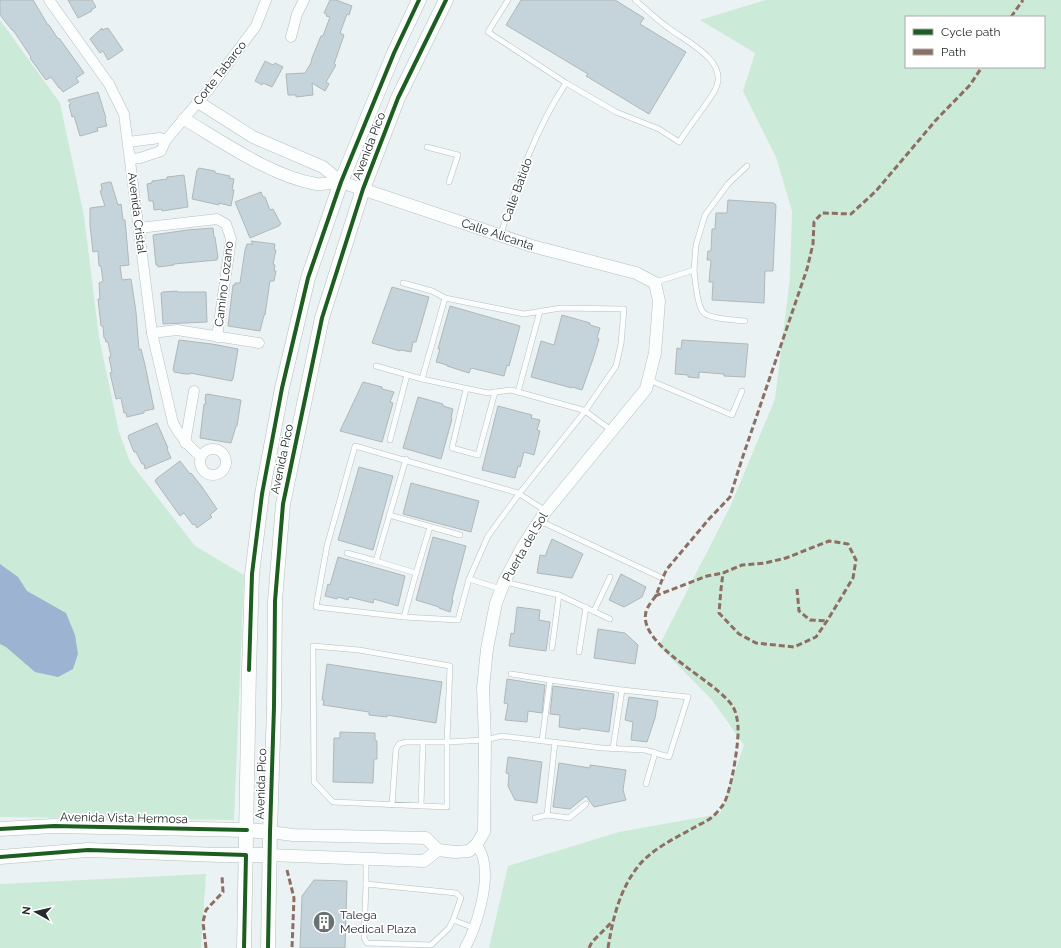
<svg xmlns="http://www.w3.org/2000/svg" width="1061" height="948" font-family="Raleway,sans-serif">
<style>
.green{fill:#ccead8;fill-rule:evenodd}
.water{fill:#9cb3d1}
.building{fill:#c5d4da;stroke:#b0b7b9}
.lines{fill:none;stroke-linecap:round;stroke-linejoin:round}
.service-casing{stroke:#b7bebf;stroke-width:6}
.minor-casing{stroke:#b7bebf;stroke-width:11}
.tertiary-casing{stroke:#b7bebf;stroke-width:13}
.secondary-casing{stroke:#b7bebf;stroke-width:15}
.service{stroke:#fcfdfd;stroke-width:5}
.minor{stroke:#fcfdfd;stroke-width:10}
.tertiary{stroke:#fcfdfd;stroke-width:12}
.secondary{stroke:#fcfdfd;stroke-width:14}
.quiet{stroke:#8d6e63;stroke-width:3;stroke-dasharray:6 3;stroke-linecap:butt}
.cycleway-casing{stroke:#fff;stroke-width:6}
.cycleway{stroke:#1b5e20;stroke-width:4}
.labels{text-anchor:middle;dominant-baseline:central;stroke-width:3.5;stroke-linejoin:round;paint-order:stroke}
.street-label{font-size:12px;fill:#252b2c;stroke:#fff}
.poi-label{font-size:12px;fill:#252b2c;stroke:#fff;text-anchor:start}
</style>
<rect width="100%" height="100%" fill="#eaf2f4"/>
<g class="green">
<path d="M766,0H1061V948H489L508,866L619,832L720,814L744,745L712,700L659,646L731,505L775,399L790,278L792,211L776,157L743,91L755,53L700,20ZM906,17H1044V67H906Z"/>
<path d="M0,20L60,103L84,216L99,337L119,432L130,462L195,546L244,575L234,820L0,817Z"/>
<path d="M206,874L201,948H0V884Z"/>
</g>
<path class="water" d="M0,564L18,577L27,591L66,613L75,635L78,654L73,669L58,677L35,672L6,647L0,644Z"/>
<g class="building">
<path d="M0,0H33L48,25H49L58,39L59,38L80,67L84,73L76,78L79,82L63,92L60,88H59L51,77L46,80L30,58L31,57L13,30H12L0,15Z"/>
<path d="M68,0H92L96,7L91,10L92,11L78,18Z"/>
<path d="M330,0H336L352,6L349,15L347,14L340,33L344,35L334,64L336,65L326,82L329,84L325,91L312,83L313,95L296,97V95H288L286,74L305,73L311,63L312,58L321,36H323L330,17L326,16L327,14L324,13Z"/>
<path d="M521,0H615L644,18L640,24L686,52L649,114L586,76L588,74L506,25Z"/>
<path d="M102,28V30L108,28L123,50L108,60L103,51L100,53L90,39Z"/>
<path d="M265,61L273,65L275,63L283,67L272,87L263,83L262,85L255,81Z"/>
<path d="M98,92L106,118L105,119L107,126L97,128L98,131L80,136L74,116L72,117L69,105L71,104L68,100Z"/>
<path d="M199,168L215,171V173L230,176L229,178L234,179L232,190H234L231,206L219,203V205L192,199L197,170Z"/>
<path d="M184,175L188,207L162,211V209L154,210L153,201H149L147,184L152,183V181L167,179V177Z"/>
<path d="M109,182H111L118,205L121,204L123,220H125L129,265L120,266L122,280L131,279L136,312L139,350L141,349L145,365L154,409L144,411V413L127,417L126,413H124L121,398L116,399L110,373L112,372L109,357H111L108,342H106L105,338H104L103,326H101L98,299H100L99,283L103,281L101,266H99L98,251L93,252L90,225V208L105,206L100,191L102,190L101,184Z"/>
<path d="M261,192L263,197H265L270,210L273,209L281,224L279,225V226L250,238L235,202Z"/>
<path d="M728,200L774,203L776,205L773,271H765L764,303L712,300L713,282H709L711,260H707L708,251H711L712,229H715L716,213H727Z"/>
<path d="M213,228L214,237H215L218,258H217V260L174,264V265L158,267V265H156L153,235L187,230Z"/>
<path d="M251,241L275,244L274,250H276L273,264L275,265L274,271H276L274,281H270L265,315H264L260,331L228,326L233,285H235V283H240L245,250L247,244H253Z"/>
<path d="M392,287L429,297L416,342H413L411,352L401,350L400,351L372,343Z"/>
<path d="M177,291L178,292H206L207,322L163,324L161,293L163,292Z"/>
<path d="M450,306L520,326L509,366L507,365L504,376L471,368L469,373L447,366V365L436,362L440,349H438Z"/>
<path d="M562,315L590,323V325L600,328L597,338L599,339L594,356L582,390L572,387V388L531,377L541,341L554,345Z"/>
<path d="M179,340L212,344L238,349L233,379H232V381L190,373V374H185L174,372V370H173Z"/>
<path d="M682,340L748,344L745,377L724,376V374L699,372V378L688,377V375L675,374L677,348L681,349Z"/>
<path d="M363,382L382,387V389L394,392L390,402L393,403L382,442L340,431Z"/>
<path d="M206,394L207,395V394L241,400L237,426H236L231,443L200,438L204,404H206L205,399Z"/>
<path d="M418,397L443,404V406L453,409L451,418L452,419L441,459L403,448Z"/>
<path d="M498,406L532,415L531,418L540,420L537,430L540,431L534,455L524,452L520,467L518,466L515,478L482,470Z"/>
<path d="M157,423L168,448L167,449L171,458L145,469L144,464H142L136,452H134L128,437L129,435Z"/>
<path d="M180,461L190,474L191,473L202,487L217,509L210,515L212,517L197,528L195,524L193,525L184,513L180,516L155,481L156,480V479Z"/>
<path d="M359,467L393,476L373,550L338,540Z"/>
<path d="M411,483L479,501L471,532L403,514Z"/>
<path d="M433,537L466,546L452,599L453,600L450,612L439,608V607L416,600Z"/>
<path d="M552,539L583,554L572,578L537,573L540,555L545,556Z"/>
<path d="M338,557L405,576L398,606L374,599L373,603L349,597L348,600L338,597L337,599L325,596L328,584L330,585Z"/>
<path d="M621,574L646,587L642,597L624,607L609,600Z"/>
<path d="M517,607L540,610L539,620L550,622L546,651L509,646L511,633L514,634Z"/>
<path d="M598,629L625,633L638,645L635,664L594,658Z"/>
<path d="M327,664L442,682L436,723L387,715V717L369,715V712L323,705L324,700H322Z"/>
<path d="M507,679L545,685L542,713L528,711L527,722L505,720L508,704L504,703Z"/>
<path d="M553,686L614,694L609,732L580,728V730L559,727L560,715L550,714Z"/>
<path d="M629,697L658,701L655,718L647,742L631,740L633,722L625,720Z"/>
<path d="M340,732L375,733V740L377,741V759H374L373,783L333,782L334,738H340Z"/>
<path d="M508,757L542,762L537,803L515,800L508,786L509,774L506,773Z"/>
<path d="M559,763L590,768V765L626,770L623,790L626,800L594,807L586,796L570,809L553,807Z"/>
<path d="M314,880L347,881L345,948H300L302,896Z"/>
</g>
<g class="lines">
<g class="service-casing">
<g id="service">
<path d="M566,83L616,112L659,129L679,142C688,129 697,116 706,104C710,98 715,92 717,85C726,58 681,39 666,26C655,18 645,8 635,0"/>
<path d="M427,147L458,155L449,182"/>
<path d="M501,234C517,182 536,128 566,83L488,32L508,0"/>
<path d="M694,270C695,280 697,305 703,312C708,319 737,320 745,321"/>
<path d="M656,282L694,270L696,245L705,215L728,184L747,166"/>
<path d="M403,283L432,291L445,298"/>
<path d="M376,366L422,379"/>
<path d="M649,380L732,415L742,391"/>
<path d="M466,389L452,448L478,455L495,392"/>
<path d="M518,392L540,311"/>
<path d="M390,440L407,375"/>
<path d="M389,515L460,535"/>
<path d="M540,521L662,578"/>
<path d="M347,553L376,561"/>
<path d="M416,573L430,527"/>
<path d="M469,579L488,536L519,494L585,411L616,366L621,344L624,309L561,308L524,314L445,298L422,379L488,393L511,390L583,410L585,411L611,430"/>
<path d="M505,582L559,595L610,619"/>
<path d="M501,589L469,579L458,620L404,617L316,607L327,546L355,446L518,493L546,511"/>
<path d="M594,611L610,577"/>
<path d="M404,617L416,573L376,561L406,459"/>
<path d="M552,648L559,595"/>
<path d="M579,652L586,607"/>
<path d="M511,674L550,680"/>
<path d="M613,748L622,690"/>
<path d="M646,784L655,753"/>
<path d="M392,805L396,749L399,744L406,742H447L450,666L359,650L313,646L314,782L333,802L447,807V742L485,740L502,736L602,748L645,750L669,757L688,697L622,690L550,680L542,741"/>
<path d="M421,806L423,742"/>
<path d="M547,815L569,818L586,804"/>
<path d="M535,818L547,815L555,742"/>
<path d="M366,884V859"/>
<path d="M453,920L461,898L456,893L366,884L364,938L367,943L431,945L449,928L453,920L474,928"/>
</g>
</g>
<g class="minor-casing">
<g id="minor">
<path d="M49,0L109,84L124,114L152,333L173,423C180,437 189,446 201,457"/>
<path d="M291,37L297,14L304,0"/>
<path d="M128,142L160,138L166,140"/>
<path d="M130,159L140,158L161,151L166,140L209,89L256,26L266,0"/>
<path d="M139,228L217,219L226,224L231,239L217,337"/>
<path d="M152,333L177,330L259,343"/>
<path d="M185,443L194,391"/>
<circle cx="213" cy="462" r="13"/>
<path d="M465,948C477,926 490,883 483,858C482,854 479,849 477,844"/>
</g>
</g>
<g class="tertiary-casing">
<g id="tertiary">
<path id="s1" d="M198,102L253,137L323,167L341,182L532,246L636,273L655,283L659,301L655,353L646,389L546,511L523,546L504,582L496,603L487,649L483,688L485,740L484,832L477,844L469,851L455,852L438,850L426,838L293,835L270,832"/>
<path d="M184,119C223,142 271,176 316,184C324,185 333,182 341,182"/>
<path d="M269,855L424,861L438,850"/>
</g>
</g>
<g class="secondary-casing">
<g id="secondary">
<path d="M0,829L54,826L247,830L270,832"/>
<path d="M0,857L88,850L219,855H269"/>
<path d="M244,948L249,670L252,574L262,494L282,388L308,278L341,182L394,53L419,0"/>
<path d="M268,948L270,832L274,707L275,601L283,504L322,318L363,189L398,98L446,0"/>
</g>
</g>
<use href="#service" class="service"/>
<use href="#minor" class="minor"/>
<use href="#tertiary" class="tertiary"/>
<use href="#secondary" class="secondary"/>
<g class="quiet">
<path d="M1011,17L1023,0"/>
<path d="M797,589L799,611L810,620L827,621"/>
<path d="M655,596L707,576L723,573L742,565L765,563L786,558L829,541L848,544L856,560L853,578L827,621L816,637L794,647L756,643L739,634L719,613L721,589L723,573"/>
<path d="M287,870L294,898L292,948"/>
<path d="M206,948L203,922L206,910L223,892L222,876"/>
<path d="M589,948L592,942L612,922"/>
<path d="M608,948C613,917 620,888 640,864C655,847 676,838 695,827C700,824 706,822 711,818C715,815 720,809 723,805C731,793 739,743 738,728C738,722 736,711 733,707C718,681 637,646 646,612C647,607 652,601 655,597C660,587 662,578 667,569L709,519L730,497L742,459L807,269L813,244L814,222L822,213L851,214L876,191L936,120L970,85L982,67"/>
</g>
<g class="cycleway-casing">
<g id="cycleway">
<path d="M249,670L252,574L262,494L282,388L308,278L341,182L394,53L419,0"/>
<path d="M0,829L54,826L247,830"/>
<path d="M0,857L88,850L246,855L244,948"/>
<path d="M268,948L270,832L274,707L275,601L283,504L322,318L363,189L398,98L446,0"/>
</g>
</g>
<use href="#cycleway" class="cycleway"/>
</g>
<defs>
<g id="building-disc" transform="scale(1.15)"><circle r="9.5" fill="#6a7172" stroke="#fff"/><path d="M-4-6H4V6H1V3H-1V6H-4ZM-2.5-4.3h1.7v1.8h-1.7ZM.8-4.3h1.7v1.8H.8ZM-2.5-1h1.7V.8h-1.7ZM.8-1h1.7V.8H.8Z" fill="#fff"/></g>
</defs>
<g fill-rule="evenodd">
<use href="#building-disc" x="324" y="922"/>
</g>
<g class="labels">
<g class="street-label">
<text transform="translate(220 73) rotate(-52)">Corte Tabarco</text>
<text transform="translate(369 146) rotate(-69)">Avenida Pico</text>
<text transform="translate(517 190) rotate(-70)">Calle Batido</text>
<text transform="translate(137 213) rotate(83)">Avenida Cristal</text>
<text stroke="none"><textPath href="#s1" startOffset="330">Calle Alicanta</textPath></text>
<text transform="translate(224 284) rotate(-83)">Camino Lozano</text>
<text transform="translate(282 459) rotate(-78)">Avenida Pico</text>
<text transform="translate(525 547) rotate(-60)">Puerta del Sol</text>
<text transform="translate(261 784) rotate(-88)">Avenida Pico</text>
<text transform="translate(124 818) rotate(1)">Avenida Vista Hermosa</text>
</g>
<g class="poi-label">
<text x="340" y="915">Talega<tspan x="340" dy="14">Medical Plaza</tspan></text>
</g>
</g>
<rect x="905" y="16" width="140" height="52" fill="#ffffff" stroke="#a8aaab"/>
<rect x="913" y="29" width="20" height="6" fill="#1b5e20" stroke="#a8aaab"/>
<text x="941" y="36" font-size="12" fill="#252b2c">Cycle path</text>
<rect x="913" y="49" width="20" height="6" fill="#8d6e63" stroke="#a8aaab"/>
<text x="941" y="56" font-size="12" fill="#252b2c">Path</text>
<g transform="translate(36 912) rotate(278)" stroke="#ffffff" stroke-width="3" paint-order="stroke">
<path d="M0-3L7 15L0 10L-7 15Z" fill="#252b2c"/>
<text y="-6" font-size="11" font-weight="bold" text-anchor="middle" fill="#252b2c">N</text>
</g>
</svg>
